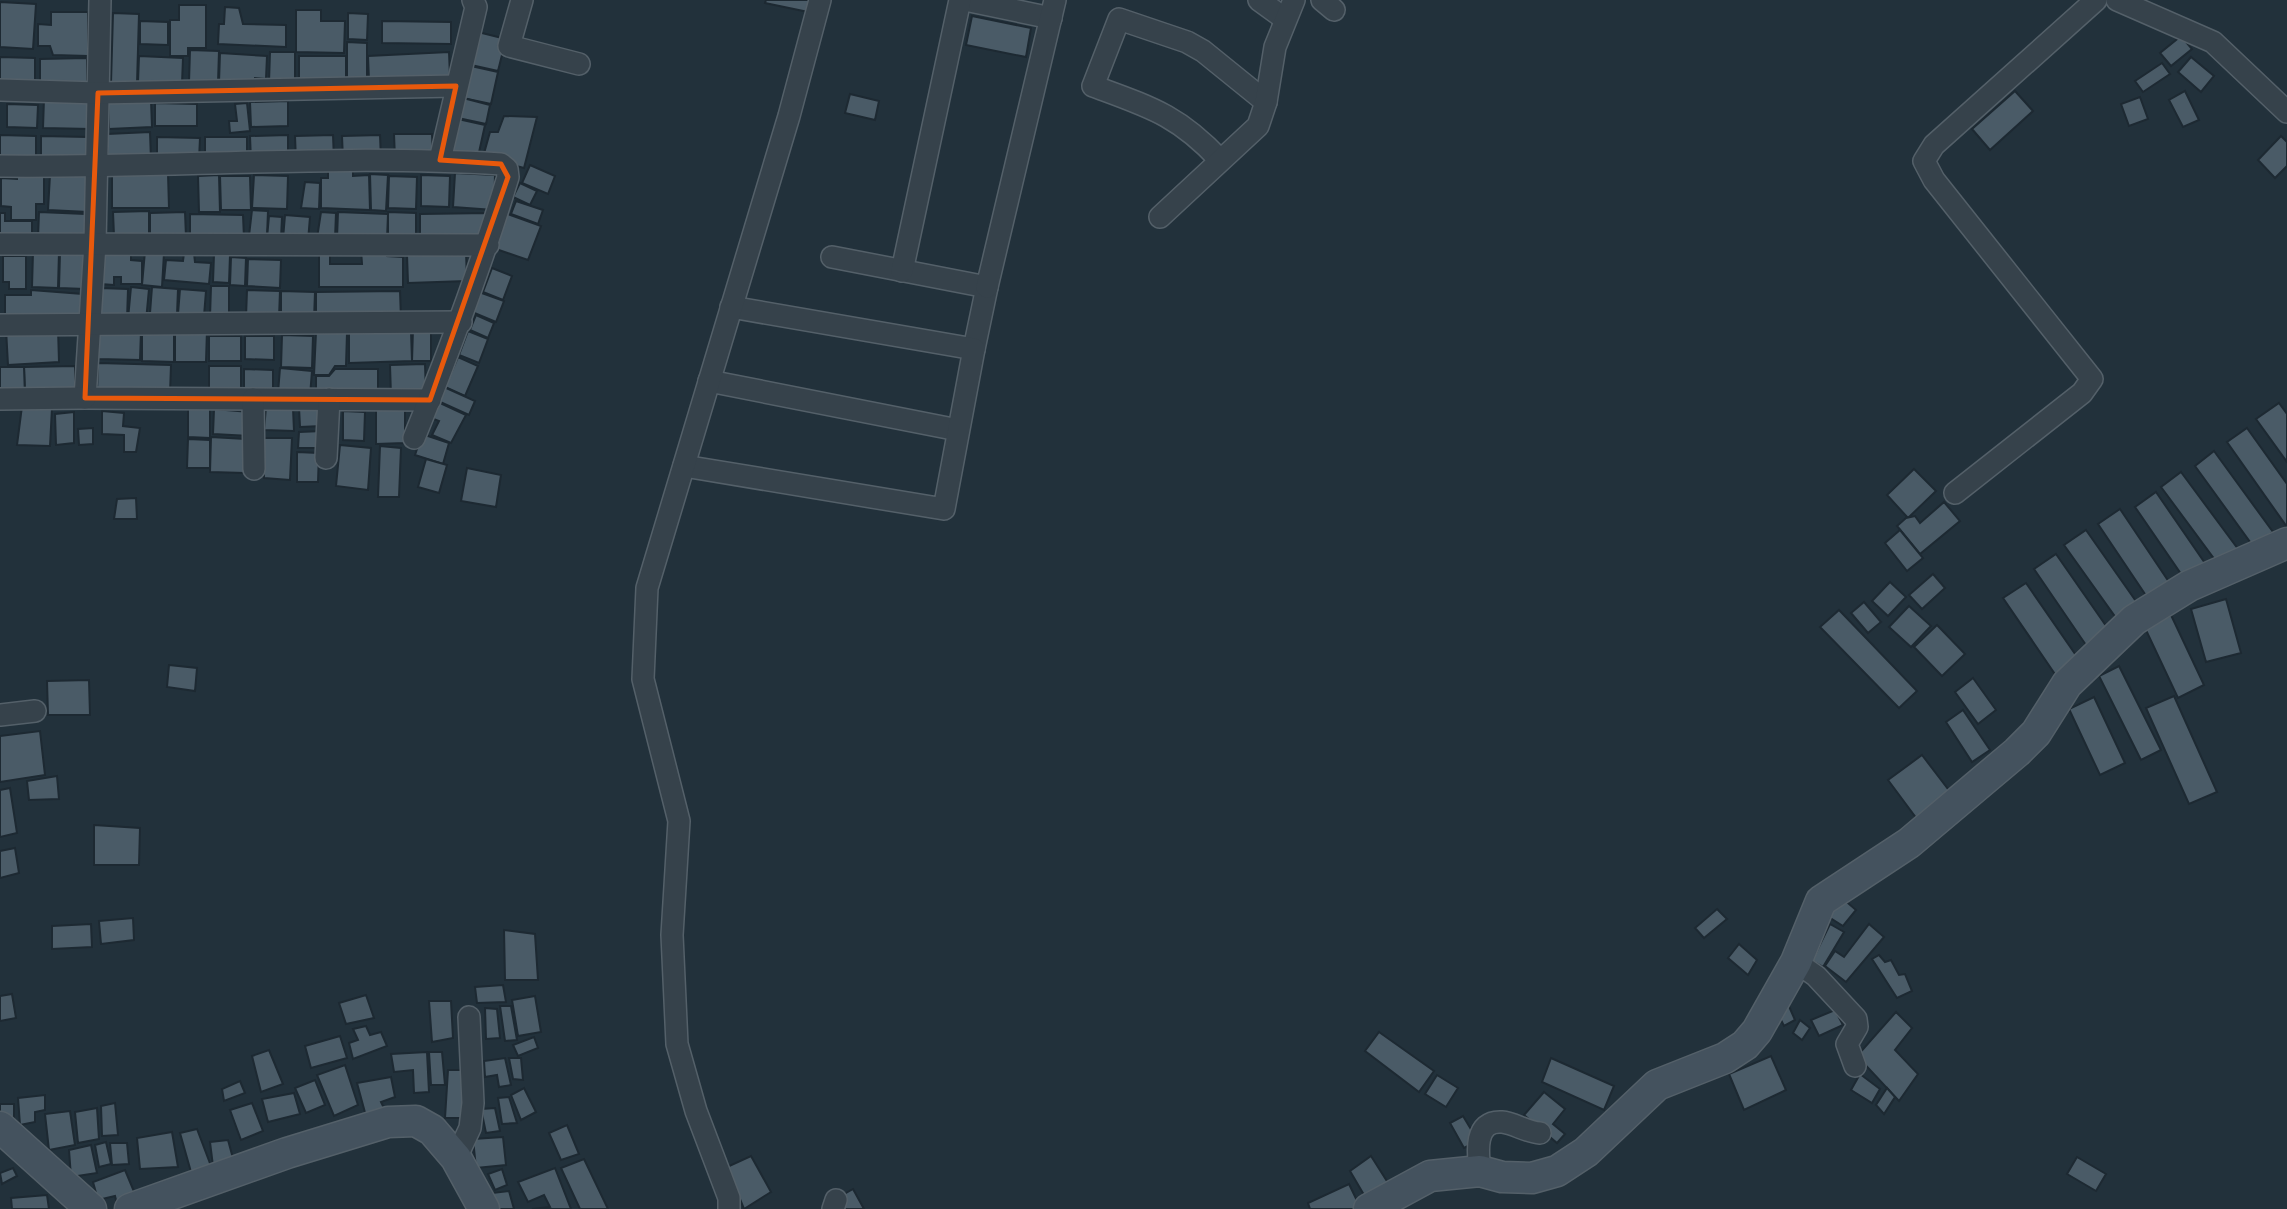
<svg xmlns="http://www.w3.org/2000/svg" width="2287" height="1209" font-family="'Public Sans',sans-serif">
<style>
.building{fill:#4a5b67;stroke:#1d2932;stroke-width:2}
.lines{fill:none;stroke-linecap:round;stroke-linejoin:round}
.street-casing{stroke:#546069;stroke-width:24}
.secondary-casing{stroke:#546069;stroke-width:33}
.street{stroke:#36424b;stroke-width:21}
.secondary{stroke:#44525e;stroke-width:30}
.marked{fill:none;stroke:#e8590c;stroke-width:5;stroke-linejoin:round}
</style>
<rect width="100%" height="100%" fill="#22313b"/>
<g class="building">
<path d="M766,0H815L813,13L765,3Z"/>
<path d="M0,2L36,4L33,49L0,47Z"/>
<path d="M179,5H206V48H188V56H170V20H179Z"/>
<path d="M225,7L239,8L243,24L286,25V47L218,44L219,24H224Z"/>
<path d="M296,10H321V21H345L344,53L296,52Z"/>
<path d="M51,12H88V56L53,55L50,46H38V24L51,25Z"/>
<path d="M113,13L139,14L137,84L111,83Z"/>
<path d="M348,13L368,14L367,40L348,39Z"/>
<path d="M972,16L1031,28L1026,57L966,45Z"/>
<path d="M140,21L168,22V45L140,44Z"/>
<path d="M382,21L451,22V44L382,43Z"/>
<path d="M478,32L506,39L498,71L471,65Z"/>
<path d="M2181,36L2192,49L2171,66L2160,53Z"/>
<path d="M347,42L367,43V84H347Z"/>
<path d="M190,50L219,51L218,83L189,82Z"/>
<path d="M270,52H295V82H269Z"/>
<path d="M449,52L450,77L369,81L368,56Z"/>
<path d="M220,53L267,56L266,79L255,78L254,84L219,82Z"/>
<path d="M139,56L183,58L182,84L138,82Z"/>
<path d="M299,56H346V84L299,85Z"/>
<path d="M0,57L35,58V84L0,83Z"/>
<path d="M2191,57L2214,76L2201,92L2178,72Z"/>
<path d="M87,58V83H40V59Z"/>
<path d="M2162,63L2170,74L2143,92L2135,81Z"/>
<path d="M471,66L498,72L491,104L463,98Z"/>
<path d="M2015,91L2033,111L1990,150L1972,129Z"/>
<path d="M2185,91L2199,120L2183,127L2169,100Z"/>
<path d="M850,94L879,101L875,120L845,113Z"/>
<path d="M2140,97L2148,119L2129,126L2121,104Z"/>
<path d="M44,98L91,99V129L43,128Z"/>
<path d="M463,98L490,105L486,124L458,118Z"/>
<path d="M151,100L152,127L109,129L108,101Z"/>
<path d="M288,101V126L251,127L250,102Z"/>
<path d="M155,103L197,104V126H155Z"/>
<path d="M247,103L250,131L230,133L229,121H237L235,104Z"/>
<path d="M7,104L38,105L37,128L7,127Z"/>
<path d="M504,116L537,117L524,168L483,157L490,132H498Z"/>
<path d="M458,119L485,125L478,157L450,151Z"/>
<path d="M150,132L151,160L108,162L107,134Z"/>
<path d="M394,134H432L433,158L395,159Z"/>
<path d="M0,135L36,136V163L0,162Z"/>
<path d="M288,135V160L251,161L250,136Z"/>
<path d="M333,135L334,160L296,161L295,136Z"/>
<path d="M380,135L381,160H343L342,136Z"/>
<path d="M41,136L88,137V165L41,164Z"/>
<path d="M2281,136L2287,142V166L2275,178L2258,160Z"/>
<path d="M157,137L200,138L199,160H157Z"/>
<rect x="205" y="137" width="42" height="22"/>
<path d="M530,165L555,176L548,194L522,183Z"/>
<path d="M353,170V176L369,175L370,210L321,208V178H328V171Z"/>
<path d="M17,172H44V204H36V220H11V207L1,206V178L17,179Z"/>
<path d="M112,173H168L169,208H112Z"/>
<path d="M455,173L495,175L494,210L453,207Z"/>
<path d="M370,174L388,175L386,211L371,210Z"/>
<path d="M50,175L89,176L88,212L48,210Z"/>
<path d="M219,175L220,212H199L198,176Z"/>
<path d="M254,175L288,176L287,209L252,208Z"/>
<path d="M421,175L450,176L449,207L421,206Z"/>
<path d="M220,176H250L251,210H221Z"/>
<path d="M389,176L417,177L416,209L388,208Z"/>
<path d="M305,182L320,183L319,209L301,208Z"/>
<path d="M520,183L537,191L530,205L513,197Z"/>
<path d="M516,201L543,210L538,224L511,214Z"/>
<path d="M252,210L268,211L267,237L249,236Z"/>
<path d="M149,211V236H114L113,212Z"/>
<path d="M39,212L86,214V240L38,238Z"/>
<path d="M185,212L186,237H150V213Z"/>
<path d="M321,212L336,213L335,239L317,238Z"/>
<path d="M338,212L388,214L387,240L337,238Z"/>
<path d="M388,212L416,213V238H388Z"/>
<path d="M0,213H5V221H32V240L0,241Z"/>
<path d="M489,213L483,238H420V214Z"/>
<path d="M505,213L541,226L528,260L493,248Z"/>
<path d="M190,214L243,215L244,238L190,237Z"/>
<path d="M285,215L310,217L308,241L283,239Z"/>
<path d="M269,216L282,217L281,239L267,238Z"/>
<path d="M100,250H131V260L142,261V284H121V277H114V285L100,284Z"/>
<path d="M361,250L387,251V256L403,257V287H319V255H330V264H362Z"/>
<path d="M145,251L164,253L162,287L142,285Z"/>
<path d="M466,251L467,281L408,283L407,255Z"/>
<path d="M33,252H59L58,288L32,287Z"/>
<path d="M60,253L86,254L85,289L59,288Z"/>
<path d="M184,253H194L195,262L211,263L209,284L164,280L166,260L183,261Z"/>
<path d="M214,254L230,255L229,283L213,282Z"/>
<path d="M3,256H26V289H9V282H3Z"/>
<path d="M231,257L246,258L245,286L230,285Z"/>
<path d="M248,259L281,260L280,288L247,286Z"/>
<path d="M492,268L512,276L503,300L483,292Z"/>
<path d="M211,286H229V317H210Z"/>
<path d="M131,287L149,289L146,321L128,319Z"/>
<path d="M152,287L178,289L177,315L150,313Z"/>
<path d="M100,288L128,289L127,320L98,314Z"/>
<path d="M180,289L206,291L204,316L178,314Z"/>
<path d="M31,290L83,294V319H5V295H31Z"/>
<path d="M247,290L280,291L279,318L246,317Z"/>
<path d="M281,291L315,292L314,320L281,319Z"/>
<path d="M400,291L401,319L316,320V292Z"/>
<path d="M479,292L504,301L496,322L472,312Z"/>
<path d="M476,315L494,323L488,338L470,330Z"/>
<path d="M58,328L59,362L8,365L6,329Z"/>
<path d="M142,329L174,330V362L142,361Z"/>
<path d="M413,329H431V361H412Z"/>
<path d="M99,330L141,331L140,360L98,359Z"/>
<path d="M175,330H207L206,362H175Z"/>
<path d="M411,331L412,361L349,363V333Z"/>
<path d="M468,331L488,339L479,363L459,355Z"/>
<path d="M316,332L347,333L346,366H335L329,375H314Z"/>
<path d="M282,335L313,336L312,368L281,367Z"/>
<rect x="209" y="336" width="32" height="25"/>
<path d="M245,336H274V360L245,359Z"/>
<path d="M458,357L478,366L465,396L445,387Z"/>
<path d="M98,363L171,365L170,394L97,392Z"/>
<path d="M425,364L426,394L391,396L390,365Z"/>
<path d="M75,366V394L25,396L24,367Z"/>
<rect x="209" y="366" width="32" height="25"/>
<path d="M0,367H24L25,396L0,395Z"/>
<path d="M280,368L312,371L310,396L278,393Z"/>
<path d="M244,369L273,370V393H244Z"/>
<path d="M335,369H378V392H316V376H329Z"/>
<path d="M444,387L475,401L469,415L438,401Z"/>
<path d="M438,402L466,415L451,443L432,435L439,421L431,418Z"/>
<path d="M2279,403L2287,414V462L2256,419Z"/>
<path d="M22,406L52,408L50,446L17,445Z"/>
<path d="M266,407L293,408L294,431L264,430Z"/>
<path d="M299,407H322V426L300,427Z"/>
<path d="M188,409H210V438L188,437Z"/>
<path d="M214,409L250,412V436L213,434Z"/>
<path d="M376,409L405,410V443L376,444Z"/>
<path d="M102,411L124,413L123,426L140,428L136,452H124V435L102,434Z"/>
<path d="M343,411L365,412L364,441L343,440Z"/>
<path d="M74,412V443L56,445L55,414Z"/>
<path d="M93,428V444L79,445L78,429Z"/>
<path d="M2247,428L2287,484V527L2227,442Z"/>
<path d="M322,431L320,448H298L299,432Z"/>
<path d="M422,434L449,443L443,464L415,455Z"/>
<path d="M211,437L246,439L245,473L210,472Z"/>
<path d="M264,438H292L290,480L264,478Z"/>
<path d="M188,439L210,440V468H187Z"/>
<path d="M340,445L371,448L368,490L336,486Z"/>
<path d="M380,446L401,448L399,497H378Z"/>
<path d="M2214,451L2273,532L2253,546L2195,466Z"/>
<path d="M297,452L319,453L318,482H297Z"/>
<path d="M426,459L447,465L439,493L418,487Z"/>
<path d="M467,468L501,475L496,507L461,501Z"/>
<path d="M1914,469L1936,491L1908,518L1887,495Z"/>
<path d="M2181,472L2241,553L2221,568L2161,487Z"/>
<path d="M2156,492L2209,569L2188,584L2135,507Z"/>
<path d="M136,498L137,519H114L117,499Z"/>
<path d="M1944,502L1960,521L1920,554L1897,526L1906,518L1915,516L1920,523Z"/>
<path d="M2120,509L2171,585L2149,600L2098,524Z"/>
<path d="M1900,530L1923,558L1907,571L1885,543Z"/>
<path d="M2086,530L2140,607L2119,622L2064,545Z"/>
<path d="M2056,554L2111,633L2088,648L2034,569Z"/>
<path d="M1933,574L1945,588L1922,609L1909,595Z"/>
<path d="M1890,582L1906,597L1888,616L1872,601Z"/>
<path d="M2026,583L2082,664L2059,680L2003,598Z"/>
<path d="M2226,599L2241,653L2206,662L2191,609Z"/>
<path d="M1864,602L1881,622L1868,633L1851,613Z"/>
<path d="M1909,606L1931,626L1911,647L1889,627Z"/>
<path d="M1839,610L1917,691L1899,708L1820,627Z"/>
<path d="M2171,615L2204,685L2178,698L2145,628Z"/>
<path d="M1937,625L1965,654L1942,676L1914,647Z"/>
<path d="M169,665L197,668L195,691L167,687Z"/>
<path d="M2119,666L2161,750L2141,760L2099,676Z"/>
<path d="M1973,678L1996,710L1978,724L1955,692Z"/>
<path d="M89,680L90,715H48L47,681Z"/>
<path d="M2174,696L2217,792L2189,804L2146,708Z"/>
<path d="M2094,697L2125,763L2100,775L2069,709Z"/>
<path d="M1963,710L1990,750L1972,762L1946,722Z"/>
<path d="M40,731L45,775L0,782V736Z"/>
<path d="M1922,755L1951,793L1917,819L1888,780Z"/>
<path d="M57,776L59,799L29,800L27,781Z"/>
<path d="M10,788L17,833L0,837V790Z"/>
<path d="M94,825L140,828L139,865H94Z"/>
<path d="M15,848L19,873L0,878V851Z"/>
<path d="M1841,897L1856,910L1843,926L1824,914Z"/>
<path d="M1717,909L1727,919L1704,938L1695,928Z"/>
<path d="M133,918L134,940L101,944L99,921Z"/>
<path d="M91,924L92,947L52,949V926Z"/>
<path d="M1830,924L1844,932L1823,967L1812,961Z"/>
<path d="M1869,924L1884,937L1846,982L1825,966L1835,951L1844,957Z"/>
<path d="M504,930L535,934L538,980H505Z"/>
<path d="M1739,944L1757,960L1748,975L1728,958Z"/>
<path d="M1879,955L1885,962L1891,960L1899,975L1905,974L1912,991L1897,998L1872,959Z"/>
<path d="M503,985L506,1002L477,1003L475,987Z"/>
<path d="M12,994L16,1018L0,1021V996Z"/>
<path d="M366,995L374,1018L346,1024L339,1003Z"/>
<path d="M535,996L541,1032L518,1036L512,1000Z"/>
<path d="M429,1001H451L453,1038L432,1042Z"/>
<path d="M1788,1004L1795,1020L1784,1026L1776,1010Z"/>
<path d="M500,1006H511L517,1040L505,1041Z"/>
<path d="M485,1008L497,1009L500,1038L486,1039Z"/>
<path d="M1835,1010L1843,1025L1819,1036L1811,1020Z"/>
<path d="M1896,1012L1912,1028L1895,1050L1918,1074L1899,1101L1857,1056Z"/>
<path d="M1800,1020L1810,1028L1802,1040L1793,1033Z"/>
<path d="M366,1026L370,1035L381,1032L387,1046L353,1059L349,1043L358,1040L353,1029Z"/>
<path d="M1379,1032L1434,1071L1419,1092L1365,1051Z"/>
<path d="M340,1036L347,1058L311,1068L305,1046Z"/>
<path d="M534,1037L538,1048L518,1056L513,1045Z"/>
<path d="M269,1050L283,1084L261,1092L252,1056Z"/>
<path d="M427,1052L429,1092L414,1093L413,1070L394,1072L391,1054Z"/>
<path d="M429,1052H442L445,1085H431Z"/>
<path d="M1771,1056L1786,1090L1744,1110L1729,1074Z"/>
<path d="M505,1058L511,1085L499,1087L497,1075L485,1077L484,1061Z"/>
<path d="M509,1058H521L523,1080L513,1079Z"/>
<path d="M1551,1058L1614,1086L1604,1110L1542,1082Z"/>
<path d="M345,1065L358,1105L334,1116L317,1075Z"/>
<path d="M448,1070H466L461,1118H445Z"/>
<path d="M1860,1074L1880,1089L1872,1103L1851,1090Z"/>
<path d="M1437,1075L1458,1088L1446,1107L1425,1094Z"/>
<path d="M391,1077L395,1097L381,1102L386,1112L367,1120L357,1083Z"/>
<path d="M315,1080L325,1105L306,1113L295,1088Z"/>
<path d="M240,1081L245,1093L224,1101L222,1089Z"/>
<path d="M524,1088L536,1112L521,1120L511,1095Z"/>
<path d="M1887,1088L1895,1097L1884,1114L1876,1105Z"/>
<path d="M1544,1092L1565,1109L1553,1124L1565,1134L1557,1143L1524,1115Z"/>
<path d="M294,1093L300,1114L268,1122L262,1099Z"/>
<path d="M45,1095V1110L35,1112V1122L20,1125L18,1098Z"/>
<path d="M509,1097L517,1123L502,1124L498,1098Z"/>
<path d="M115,1103L118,1135L102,1136L101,1106Z"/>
<path d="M252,1103L263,1131L241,1140L230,1110Z"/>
<path d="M0,1104H14V1121L0,1118Z"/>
<path d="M97,1108L99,1139L78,1143L75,1112Z"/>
<path d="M495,1108L500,1131L486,1133L481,1109Z"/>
<path d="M70,1111L75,1145L49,1150L45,1114Z"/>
<path d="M1463,1116L1478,1141L1464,1148L1450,1123Z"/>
<path d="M567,1125L579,1154L561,1160L549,1133Z"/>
<path d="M197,1129L211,1166L191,1172L180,1133Z"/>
<path d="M172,1132L178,1167L140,1169L137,1138Z"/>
<path d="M503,1137L506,1165L476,1168L473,1139Z"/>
<path d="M228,1140L234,1162L213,1166L210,1142Z"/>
<path d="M106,1142L111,1164L99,1167L95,1145Z"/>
<path d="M110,1143H127L129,1164L112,1165Z"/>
<path d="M91,1145L97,1173L71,1177L69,1150Z"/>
<path d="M751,1156L771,1192L744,1209L727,1167Z"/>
<path d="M1371,1156L1390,1186L1367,1200L1350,1171Z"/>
<path d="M2077,1157L2106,1174L2096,1191L2067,1174Z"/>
<path d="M584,1159L608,1209H580L561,1168Z"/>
<path d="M13,1168L17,1176L2,1184L0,1173Z"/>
<path d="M555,1168L571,1209H532L550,1207L544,1195L528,1202L518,1182Z"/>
<path d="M502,1169L507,1185L495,1190L488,1174Z"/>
<path d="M125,1170L138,1201L118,1208L115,1196L98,1200L93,1182Z"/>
<path d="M1349,1184L1361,1209H1310L1308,1203Z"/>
<path d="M853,1189L864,1209H839V1197Z"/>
<path d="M509,1191L514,1209H498L492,1193Z"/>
<path d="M47,1195L49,1209H12L11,1198Z"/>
</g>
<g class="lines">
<g class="street-casing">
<g id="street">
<path d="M100,0L95,244L85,398L430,400"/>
<path d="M522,0L509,46L579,64"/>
<path d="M965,0L1051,18"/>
<path d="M1259,0L1285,19"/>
<path d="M1322,0L1334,10"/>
<path d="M2117,0L2213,42L2287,112"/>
<path d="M0,90L98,93L456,86"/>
<path d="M440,160L476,7L473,0"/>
<path d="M1220,160C1178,115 1150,107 1093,86L1119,19L1187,42L1203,51L1266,102"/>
<path d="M0,166C167,168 335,154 501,164L507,169L508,177C481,266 449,352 414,438"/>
<path d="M1160,217L1258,126L1266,102L1275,47L1294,0"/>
<path d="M0,244L488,245"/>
<path d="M832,257L987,287L974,349"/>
<path d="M902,271L960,0"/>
<path d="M987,287L1055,0"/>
<path d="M0,325L461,322"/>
<path d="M709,381L958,430"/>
<path d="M0,399L85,398"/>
<path d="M253,399L254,469"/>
<path d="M326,458L329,399"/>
<path d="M684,466L944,509L974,349L731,307"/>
<path d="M1955,493L2082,393L2092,379L1934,180L1924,161L1934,145L2096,0"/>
<path d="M0,715L35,711"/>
<path d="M1796,962L1816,976L1856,1019L1857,1027L1847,1044L1855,1066"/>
<path d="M456,1158L470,1128L473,1103L469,1017"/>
<path d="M1480,1171C1478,1155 1473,1120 1502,1122C1514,1123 1526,1132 1540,1133"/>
<path d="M729,1209V1198L696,1111L677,1044L672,935L679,821L643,679L647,588L789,116L820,0"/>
<path d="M833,1209L836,1200"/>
</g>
</g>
<g class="secondary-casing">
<g id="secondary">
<path d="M0,1127L91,1209"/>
<path d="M130,1209L287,1153L388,1122L416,1121L432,1130L456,1158L484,1209"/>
<path d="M1369,1209L1430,1176L1480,1171L1502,1177L1532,1178L1557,1171L1586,1152L1657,1085L1725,1058L1745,1045L1757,1031L1796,962L1821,901L1909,843L2017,752L2036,733L2067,684L2134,620L2189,586L2287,543"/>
</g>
</g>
<use href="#street" class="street"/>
<use href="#secondary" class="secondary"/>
</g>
<path class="marked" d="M456,86L440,160L501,164L508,177L430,400L85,398L98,93Z"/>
</svg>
